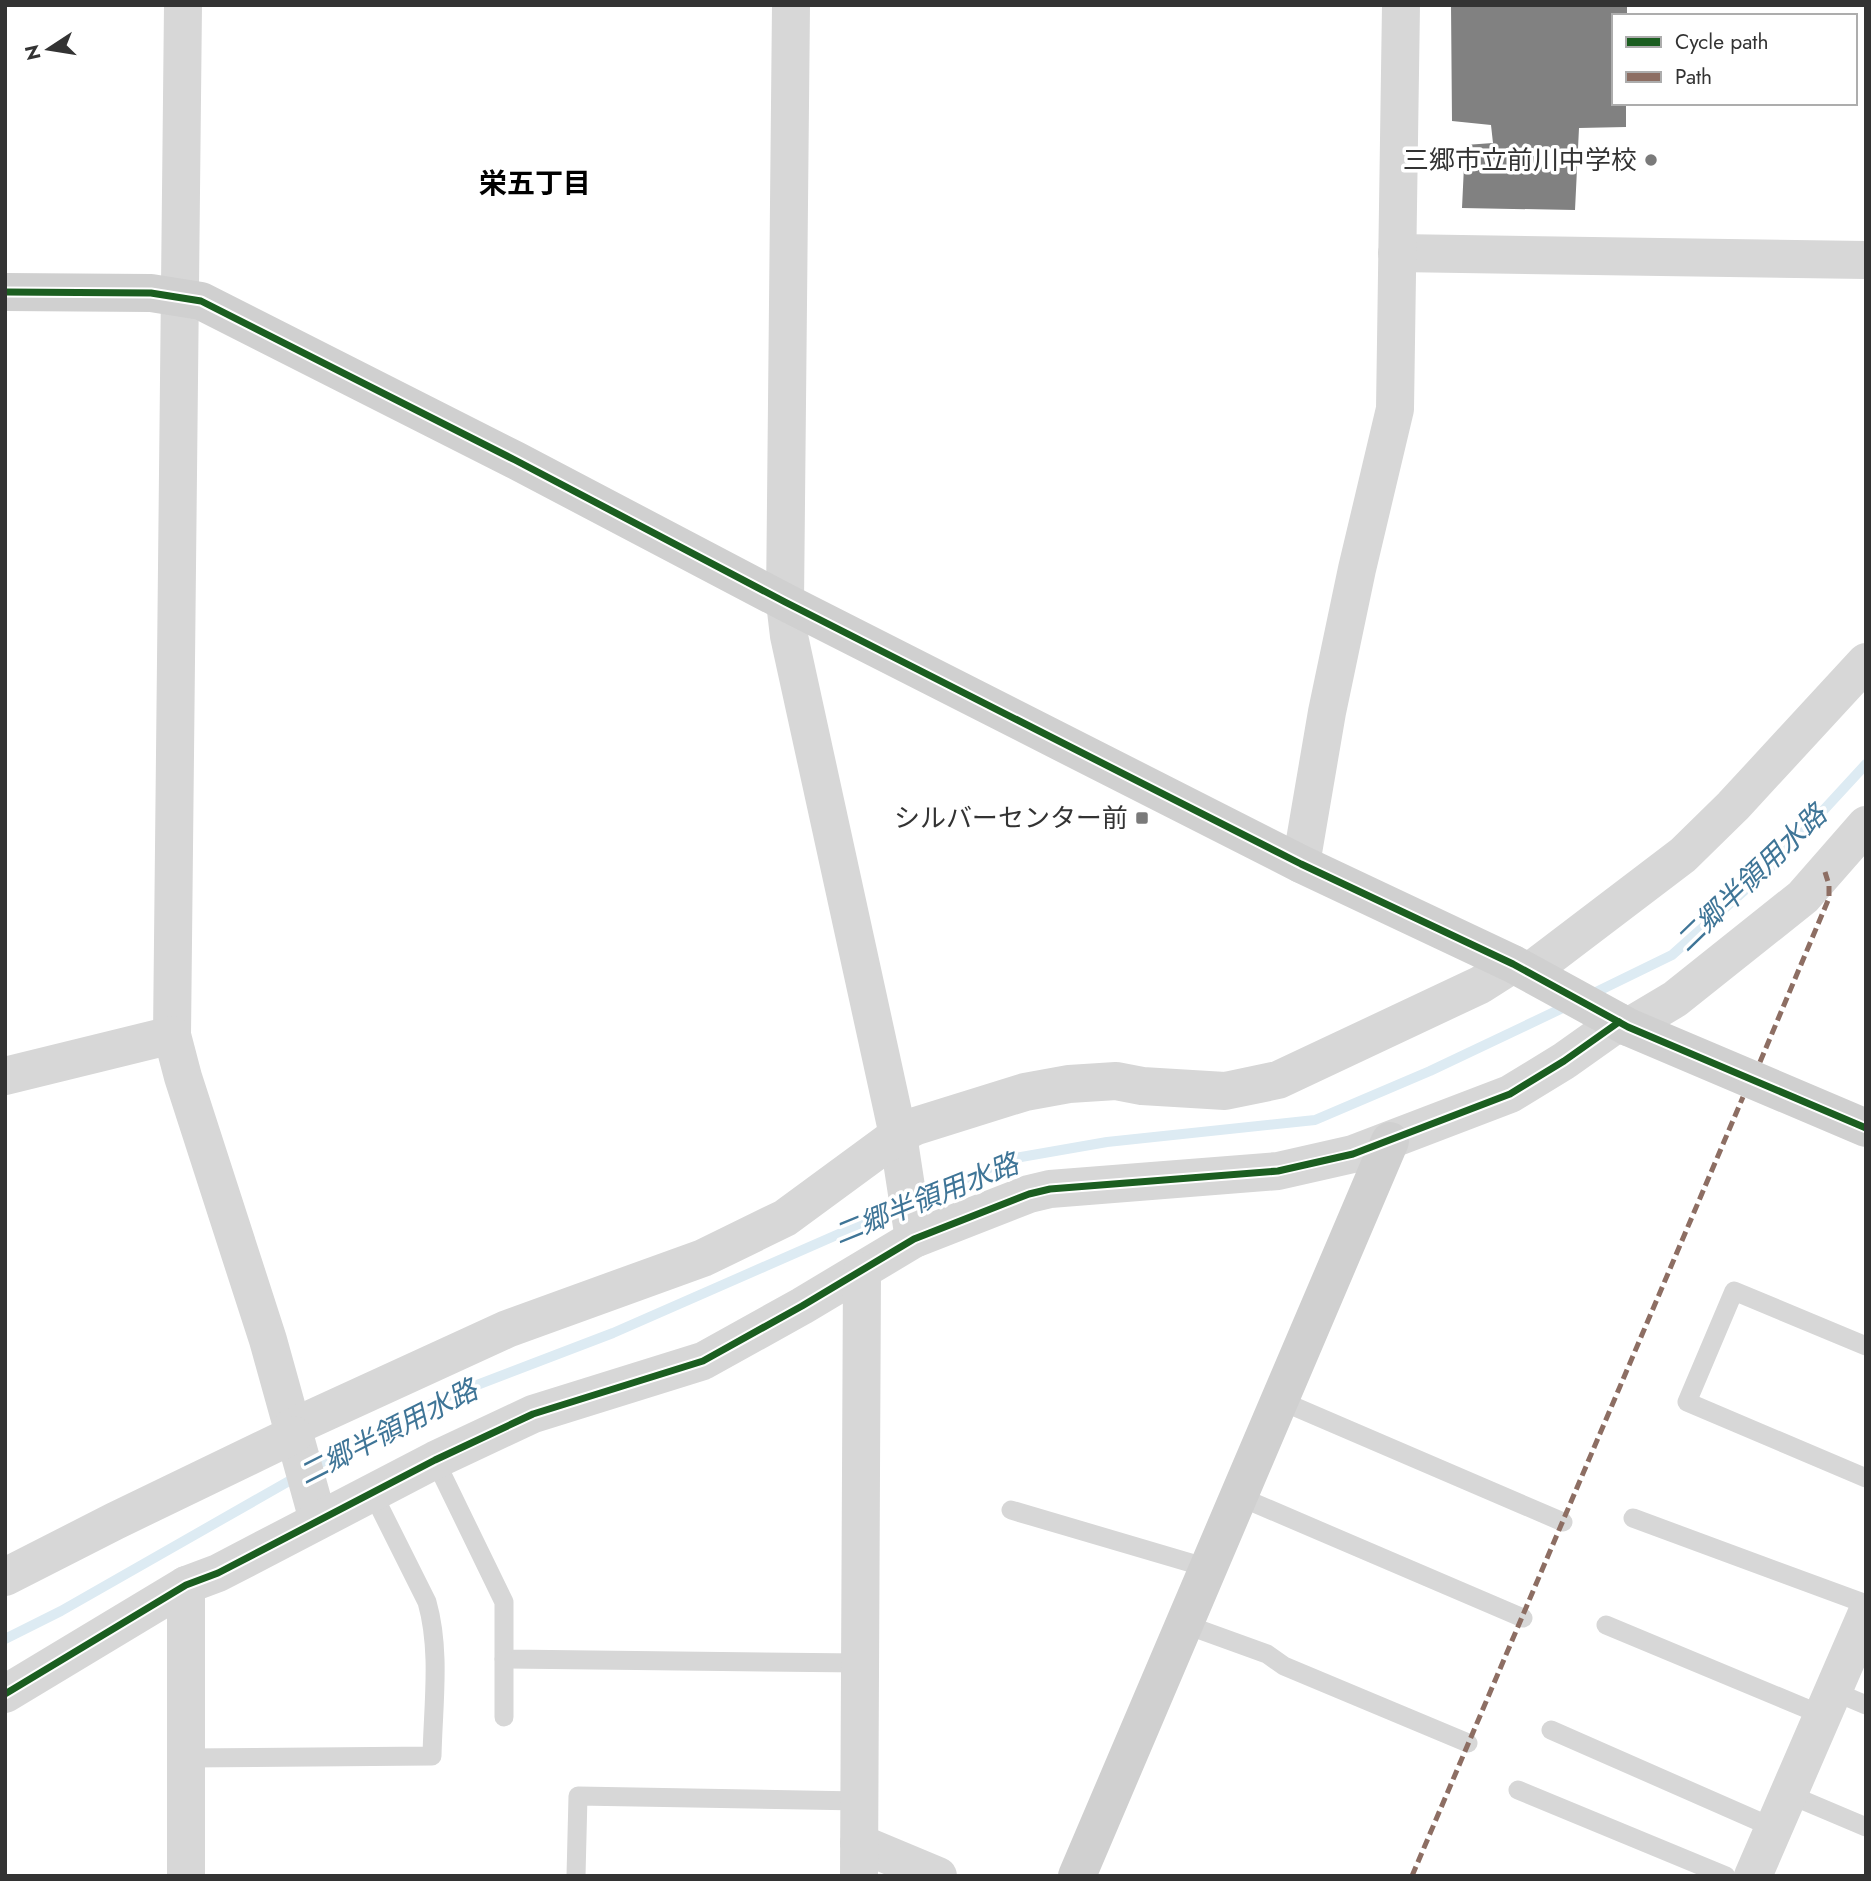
<svg xmlns="http://www.w3.org/2000/svg" width="1871" height="1881" font-family="Jost,'Noto Sans JP',sans-serif">
<style>
.lines{fill:none;stroke-linecap:round;stroke-linejoin:round}
.stream{stroke:#ddebf3;stroke-width:10}
.building{fill:#818181}
.lane{stroke:#d7d7d7;stroke-width:19}
.street{stroke:#d7d7d7;stroke-width:38}
.secondary{stroke:#d0d0d0;stroke-width:38}
.quiet{stroke:#8d6e63;stroke-width:5;stroke-dasharray:10 5;stroke-linecap:butt}
.cycleway-casing{stroke:#fff;stroke-width:11}
.cycleway{stroke:#1b5e20;stroke-width:7}
.poi-dot{fill:#7a7a7a;stroke:#fff;stroke-width:2.5}
.labels{text-anchor:middle;dominant-baseline:central;stroke-width:7;stroke-linejoin:round;paint-order:stroke}
.poi-label{font-size:26px;fill:#333;stroke:#fff;text-anchor:end}
.neighbourhood-label{font-size:28px;font-weight:bold;fill:#000;stroke:#fff}
.water-label{font-size:28px;font-style:italic;fill:#3f7597;stroke:#fff}
</style>
<rect width="100%" height="100%" fill="#fff"/>
<g class="lines">
<g class="stream">
<path d="M1590,995L1672,955L1773,865L1866,764"/>
<path d="M5,1639L61,1611L340,1452L443,1398L613,1333L1010,1159L1107,1142L1315,1120L1430,1071L1569,1005"/>
</g>
</g>
<path class="building" d="M1451,5H1627V16H1614V103H1626V127L1579,128L1575,210L1462,208L1465,145L1493,143L1491,125L1452,121Z"/>
<g class="lines">
<g class="lane">
<path d="M1866,1346L1734,1291L1687,1402L1866,1478"/>
<path d="M1279,1400L1563,1522"/>
<path d="M435,1460L504,1602V1659L861,1663"/>
<path d="M1238,1496L1523,1618"/>
<path d="M1011,1510L1208,1568"/>
<path d="M1633,1518L1866,1604"/>
<path d="M1184,1624L1267,1654L1284,1666L1468,1743"/>
<path d="M1606,1625L1822,1715"/>
<path d="M1833,1691L1866,1705"/>
<path d="M504,1717V1659"/>
<path d="M1551,1730L1774,1828"/>
<path d="M186,1758L432,1756C433,1706 441,1651 427,1602L373,1494"/>
<path d="M1518,1790L1726,1876"/>
<path d="M1788,1794L1866,1827"/>
<path d="M576,1876L578,1796L860,1801"/>
</g>
<g class="street">
<path d="M791,5L785,602L789,636L898,1135L914,1239"/>
<path d="M1397,253L1866,260"/>
<path d="M1301,864L1327,712L1357,569L1395,409L1401,5"/>
<path d="M1529,972L1683,855L1733,806L1866,662"/>
<path d="M1628,1027L1675,999L1803,897L1866,825"/>
<path d="M172,1035L183,5"/>
<path d="M5,1076L172,1035L183,1077L268,1340L318,1520"/>
<path d="M291,1428L507,1329L703,1258L785,1218L898,1135L916,1126L1025,1092L1069,1084L1116,1081L1142,1086L1225,1091L1278,1080L1480,985L1513,964"/>
<path d="M5,1577L115,1521L293,1435"/>
<path d="M5,1694L186,1585L218,1573L435,1460L533,1414L703,1361L802,1306L914,1239L1029,1194L1050,1189L1278,1171L1353,1154L1510,1094L1564,1061L1619,1022"/>
<path d="M859,1843L938,1876"/>
<path d="M186,1876V1585"/>
<path d="M859,1876L862,1271"/>
<path d="M1753,1876L1866,1615"/>
</g>
<g class="secondary">
<path d="M5,292L151,293L201,301L515,460L785,602L1301,864L1513,964L1628,1027L1866,1128"/>
<path d="M1077,1876L1390,1141"/>
</g>
<g class="quiet">
<path d="M1760,1062L1829,898V885L1825,872"/>
<path d="M1412,1876L1743,1097"/>
</g>
<g class="cycleway-casing">
<g id="cycleway">
<path d="M5,292L151,293L201,301L515,460L785,602L1301,864L1513,964L1628,1027L1866,1128"/>
<path d="M5,1694L186,1585L218,1573L435,1460L533,1414L703,1361L802,1306L914,1239L1029,1194L1050,1189L1278,1171L1353,1154L1510,1094L1564,1061L1619,1022"/>
</g>
</g>
<use href="#cycleway" class="cycleway"/>
</g>
<g class="poi-dot">
<circle cx="1651" cy="160" r="7"/>
<rect x="1135" y="811" width="14" height="14" rx="3.5"/>
</g>
<g class="labels">
<g class="poi-label">
<text x="1637" y="160">三郷市立前川中学校</text>
<text x="1128" y="818">シルバーセンター前</text>
</g>
<g class="neighbourhood-label">
<text x="535" y="183">栄五丁目</text>
</g>
<g class="water-label">
<text transform="translate(1751 878) rotate(-44)">二郷半領用水路</text>
<text transform="translate(926 1199) rotate(-22)">二郷半領用水路</text>
<text transform="translate(388 1432) rotate(-27)">二郷半領用水路</text>
</g>
</g>
<rect width="1871" height="1881" fill="none" stroke="#333333" stroke-width="14"/>
<rect x="1612" y="14" width="245" height="91" fill="#ffffff" stroke="#adadad" stroke-width="2"/>
<rect x="1626" y="37" width="35" height="10" fill="#1b5e20" stroke="#adadad" stroke-width="2"/>
<text x="1675" y="49" font-size="21" fill="#333333">Cycle path</text>
<rect x="1626" y="72" width="35" height="10" fill="#8d6e63" stroke="#adadad" stroke-width="2"/>
<text x="1675" y="84" font-size="21" fill="#333333">Path</text>
<g transform="translate(49 49) rotate(258)" stroke="#ffffff" stroke-width="5" paint-order="stroke">
<path d="M0-5L12 26L0 18L-12 26Z" fill="#333333"/>
<text y="-10" font-size="19" font-weight="bold" text-anchor="middle" fill="#333333">N</text>
</g>
</svg>
